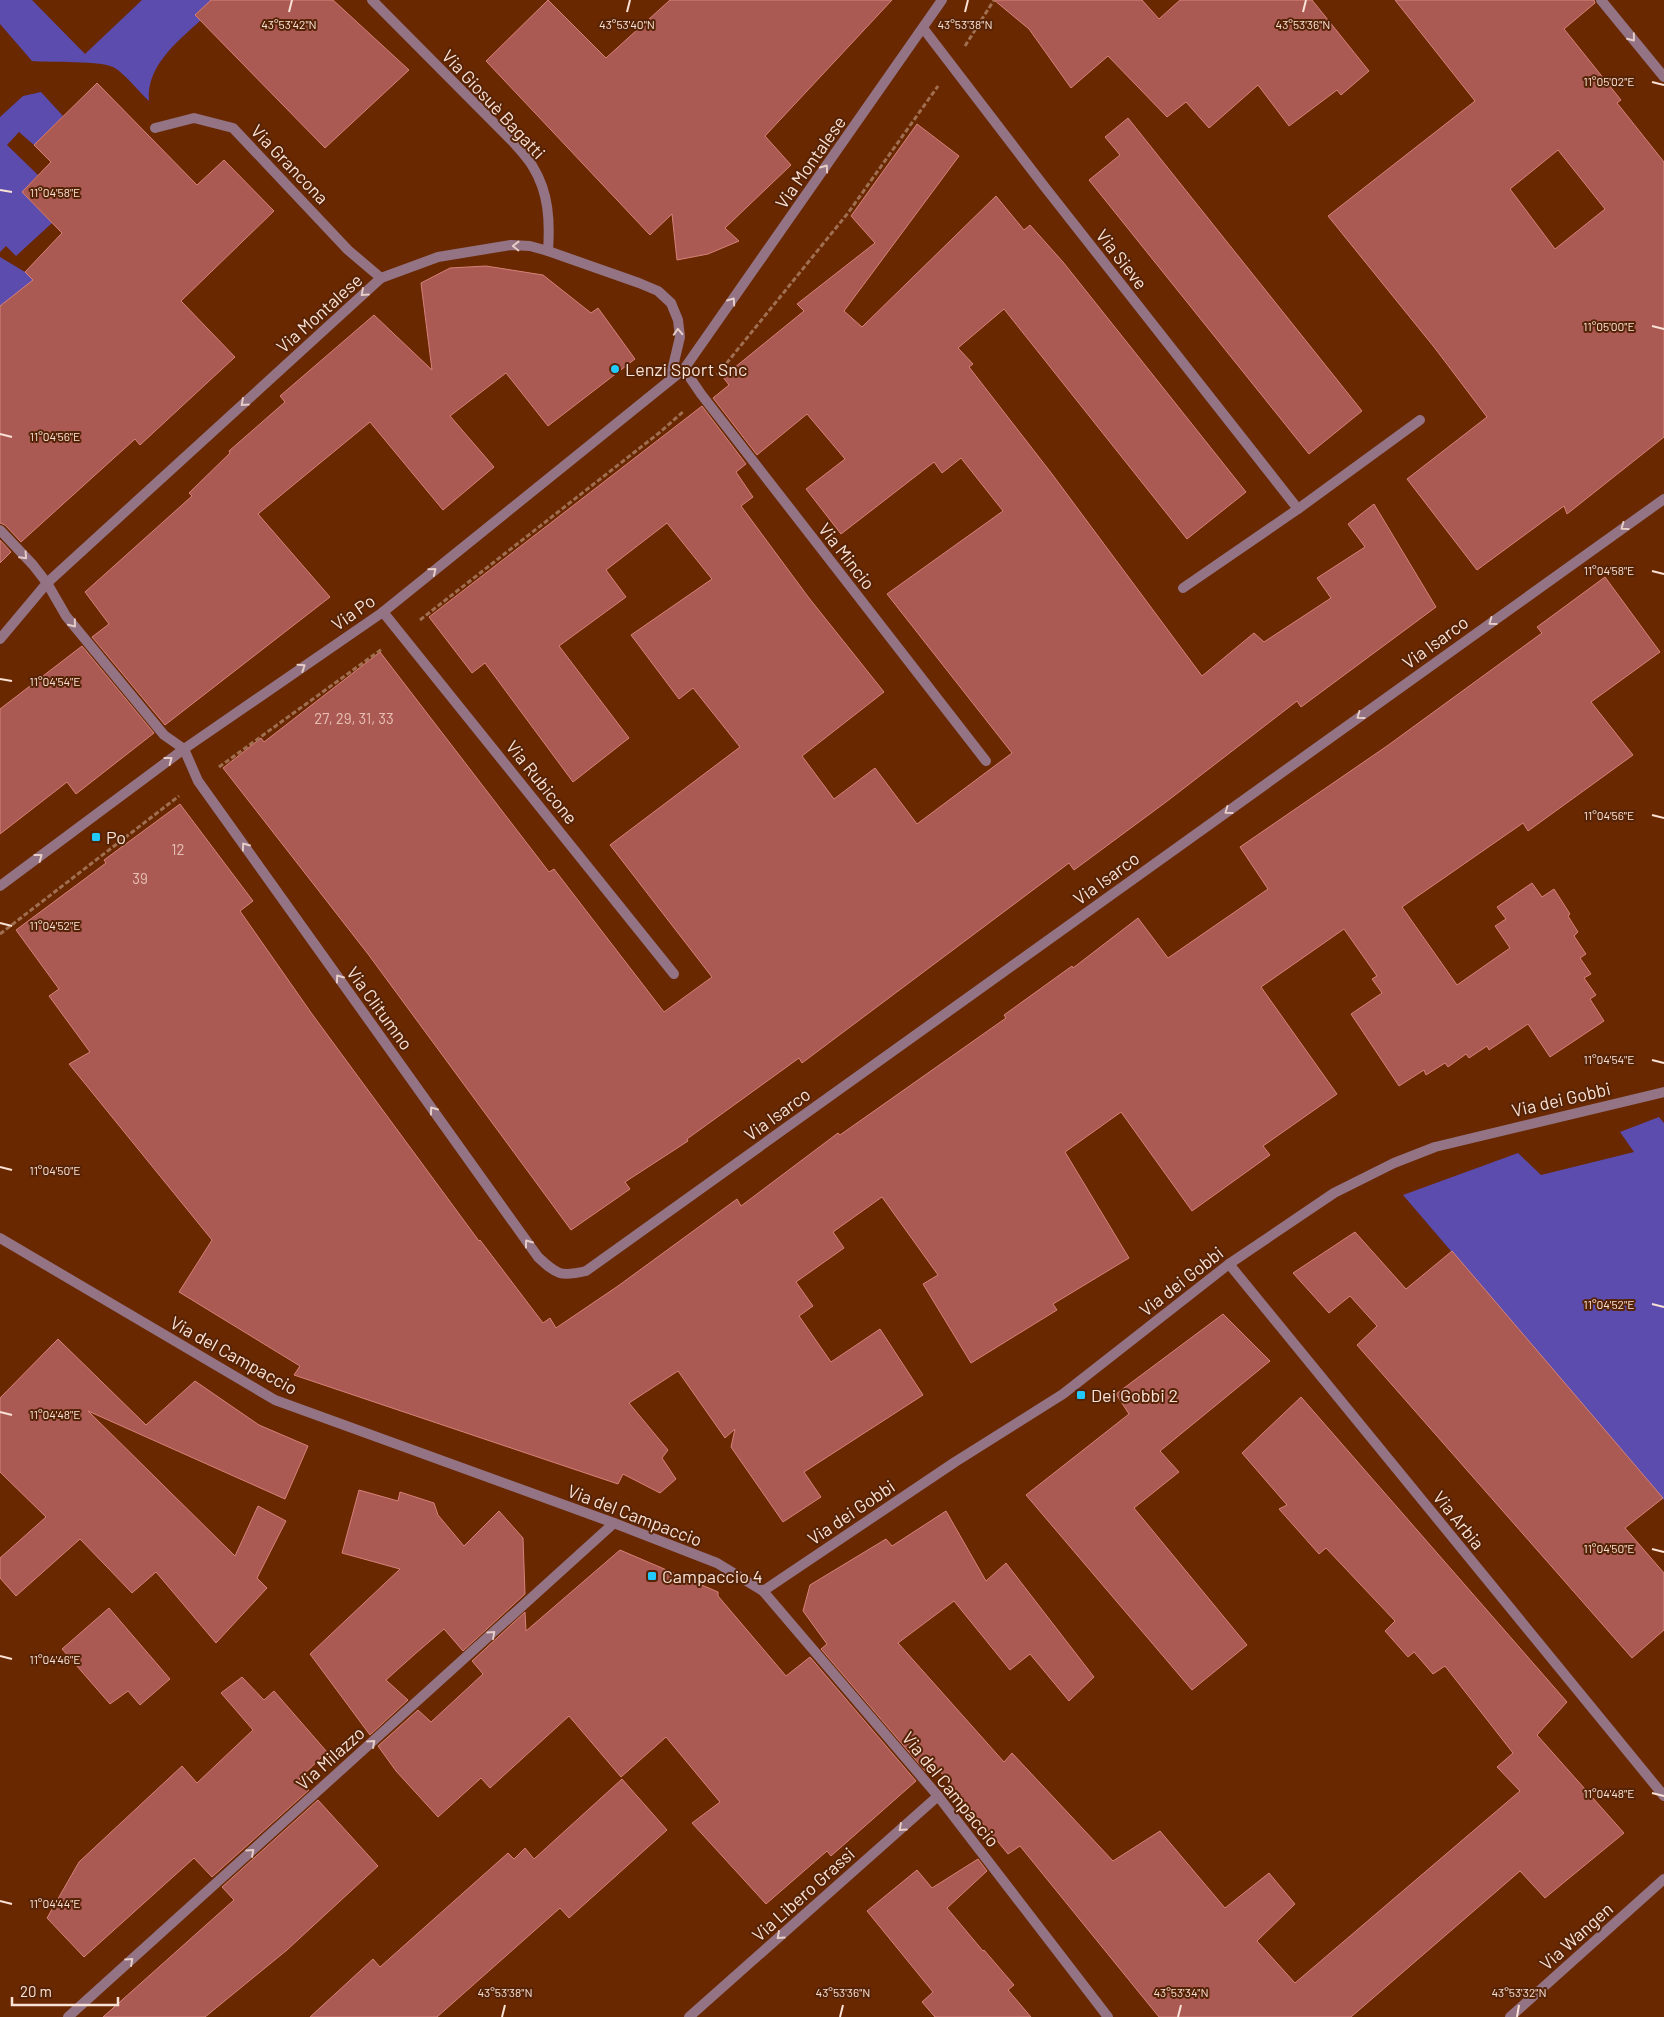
<svg xmlns="http://www.w3.org/2000/svg" width="1664" height="2017" font-family="Barlow,sans-serif">
<style>
.green{fill:#5b4cad}
.building{fill:#aa5a53;stroke:#d6827a;fill-rule:evenodd}
.lines{fill:none;stroke-linecap:round;stroke-linejoin:round}
.path{stroke:#a06f51;stroke-width:3;stroke-dasharray:5 2.5;stroke-linecap:butt}
.minor{stroke:#937384;stroke-width:10}
.oneway{stroke:#e5ccc6}
.ticks{fill:none;stroke:#fae2d6;stroke-width:2}
.poi-dot{fill:#21c9fd;stroke:#562306;stroke-width:2}
.labels{text-anchor:middle;dominant-baseline:central;stroke-width:4;stroke-linejoin:round;paint-order:stroke}
.number-label{font-size:15px;fill:#e6c0b5}
.street-label{font-size:18px;fill:#fae2d6;stroke:#562306}
.poi-label{font-size:18px;fill:#fae2d6;stroke:#562306;text-anchor:start}
.ticks-label{font-size:12px;text-anchor:middle;fill:#fae2d6;stroke:#562306;stroke-width:4;stroke-linejoin:round;paint-order:stroke}
</style>
<rect width="100%" height="100%" fill="#692800"/>
<g class="green">
<path d="M0,0H32L85,54L142,0H211L196,14L201,20C177,42 146,66 149,101C138,91 127,76 115,68C103,60 49,63 32,61L0,24Z"/>
<path d="M41,92L63,116L34,145L19,132L7,145L38,175L22,192L52,223L16,256L6,246L0,252V117L23,96Z"/>
<path d="M0,257L25,272L48,294L0,306Z"/>
<path d="M1659,1117L1664,1123V1500L1403,1195L1518,1153L1541,1175L1634,1152L1620,1132Z"/>
</g>
<g class="building">
<path d="M211,0H333L409,70L325,148L195,15Z"/>
<path d="M548,0L606,58L670,0H892L765,136L791,165L725,228L739,241L708,254L677,260L672,214L650,235L486,61Z"/>
<path d="M994,0H1142L1159,19L1180,0H1312L1369,71L1341,95L1337,90L1289,126L1258,85L1209,128L1186,102L1167,117L1108,56L1071,88L1029,29Z"/>
<path d="M1395,0H1594L1595,3L1564,29L1621,100L1617,103L1664,162V437L1567,514L1564,506L1477,570L1407,479L1487,417L1434,347L1328,216L1475,101ZM1558,150L1605,209L1555,249L1510,189Z"/>
<path d="M97,83L197,185L224,160L274,211L181,301L235,357L140,445L135,439L21,542L5,525L0,523V306L33,280L25,272L62,233L22,192L51,162L34,145Z"/>
<path d="M1128,118L1362,411L1309,454L1089,180L1120,155L1105,137Z"/>
<path d="M917,124L959,156L844,311L862,327L996,196L1024,230L1030,225L1063,262L1246,492L1187,539L1004,309L958,348L973,364L969,367L1052,474L1202,676L1254,633L1264,642L1331,598L1317,578L1365,547L1348,524L1374,504L1436,607L1301,707L1297,701L1166,802L1074,870L1069,863L802,1063L799,1058L687,1139L688,1141L625,1182L630,1189L571,1230L368,954L223,768L261,738L264,742L380,652L549,872L554,869L664,1012L712,977L610,845L740,747L693,688L679,699L631,635L712,579L667,523L606,570L626,597L559,646L629,738L573,782L485,663L472,673L429,617L702,406L746,464L736,472L753,497L741,506L809,598L884,692L802,756L834,799L875,768L917,824L1012,753L887,594L1003,511L961,458L942,473L934,462L841,534L806,489L845,459L807,414L757,455L713,398L729,385L723,377L804,311L797,304L875,243L851,216Z"/>
<path d="M486,266L543,275L591,313L598,308L635,359L548,426L506,373L450,416L494,467L443,510L370,422L258,514L330,597L165,725L92,637L109,624L85,592L192,496L189,493L230,453L229,451L285,402L280,396L374,315L432,370L421,283L450,268Z"/>
<path d="M0,540L11,552L0,563Z"/>
<path d="M1605,577L1660,652L1591,702L1633,755L1528,831L1523,823L1402,907L1457,985L1510,948L1495,926L1506,919L1497,907L1532,883L1542,897L1554,889L1570,914L1568,916L1578,932L1574,936L1586,954L1580,958L1591,974L1584,978L1596,995L1590,999L1604,1021L1550,1057L1528,1024L1489,1050L1487,1046L1469,1058L1466,1054L1448,1067L1445,1063L1426,1075L1424,1070L1399,1086L1351,1014L1382,993L1372,979L1377,976L1344,929L1261,987L1337,1094L1263,1146L1270,1155L1192,1211L1121,1112L1065,1152L1129,1258L1053,1304L1057,1310L971,1363L923,1284L938,1275L882,1197L833,1232L844,1248L796,1282L813,1306L799,1316L831,1362L880,1329L923,1395L804,1472L821,1497L783,1522L731,1447L735,1429L725,1438L678,1371L629,1403L668,1450L662,1458L676,1479L660,1493L623,1474L618,1484L294,1375L300,1366L179,1292L212,1240L69,1064L90,1052L49,996L59,989L16,930L106,863L104,860L180,804L253,901L240,911L312,1014L479,1241L480,1240L543,1323L550,1318L556,1328L618,1286L737,1199L741,1206L838,1133L840,1135L1006,1018L1004,1015L1072,966L1073,968L1138,918L1168,958L1268,889L1240,847L1387,746L1542,633L1537,627Z"/>
<path d="M82,646L154,733L76,794L67,782L0,834V709Z"/>
<path d="M1355,1232L1406,1289L1452,1251L1663,1498L1625,1528L1664,1573V1630L1632,1658L1357,1345L1377,1326L1350,1296L1329,1313L1293,1273Z"/>
<path d="M1223,1314L1270,1361L1160,1451L1179,1472L1134,1508L1247,1645L1192,1690L1026,1495L1129,1414L1116,1394Z"/>
<path d="M58,1339L146,1425L195,1381L259,1425L308,1446L285,1499L88,1411L235,1556L258,1506L286,1521L257,1578L267,1588L216,1643L156,1572L132,1593L80,1539L16,1596L0,1578V1558L46,1517L0,1472V1398Z"/>
<path d="M1301,1397L1567,1702L1537,1735L1624,1833L1545,1898L1520,1871L1351,2017H1159L1020,1846L1008,1854L934,1764L926,1772L821,1649L827,1644L803,1611L810,1585L886,1539L892,1546L946,1511L986,1581L1006,1563L1094,1677L1069,1701L1030,1654L1010,1670L954,1601L898,1643L1004,1762L1012,1753L1113,1861L1160,1831L1225,1908L1269,1873L1295,1904L1257,1941L1295,1983L1520,1791L1497,1767L1513,1753L1445,1666L1433,1674L1414,1652L1408,1657L1385,1631L1395,1621L1326,1548L1319,1554L1279,1509L1287,1505L1242,1453Z"/>
<path d="M359,1490L398,1501L400,1492L434,1503L438,1515L464,1546L499,1511L523,1538L525,1594L463,1651L444,1629L415,1654L386,1680L408,1700L370,1735L310,1654L400,1569L342,1553Z"/>
<path d="M620,1550L718,1592V1596L786,1676L810,1657L916,1781L831,1856L827,1851L766,1904L692,1823L720,1802L666,1737L621,1777L569,1716L490,1788L481,1778L438,1817L396,1771L378,1746L418,1710L431,1722L483,1674L472,1661L525,1612L526,1631Z"/>
<path d="M109,1608L170,1679L140,1705L128,1691L110,1704L62,1649Z"/>
<path d="M242,1677L264,1700L274,1691L327,1752L299,1779L309,1790L212,1877L194,1858L84,1957L47,1918L79,1862L182,1766L197,1783L253,1730L221,1693Z"/>
<path d="M622,1779L667,1830L569,1918L560,1908L437,2017H310L373,1959L380,1967L508,1853L514,1859L525,1848L534,1859Z"/>
<path d="M318,1800L378,1866L287,1950L205,2017H103L234,1900L222,1887Z"/>
<path d="M978,1859L987,1871L947,1908L983,1951L984,1950L1014,1985L1008,1990L1031,2017H935L922,2002L933,1992L867,1911L917,1870L932,1888Z"/>
</g>
<g class="lines">
<g class="path">
<path d="M965,46L994,0"/>
<path d="M717,375L848,213L938,86"/>
<path d="M420,620L659,433L684,411"/>
<path d="M219,767L382,649"/>
<path d="M0,934L179,796"/>
</g>
<g class="minor">
<path d="M372,0L513,142C520,150 528,158 533,167C549,193 550,222 548,251"/>
<path d="M1601,0L1664,77"/>
<path d="M923,28L1044,186L1298,509L1183,588"/>
<path d="M155,128L194,118L233,128L348,250L381,278"/>
<path d="M684,369L701,394L986,761"/>
<path d="M1298,509L1420,420"/>
<path d="M0,530L33,565L47,583L66,616L164,735L184,749L198,781L538,1257C557,1275 561,1277 586,1271L1664,499"/>
<path d="M383,612L674,974"/>
<path d="M0,639L47,583L381,278L438,257L511,245L530,246L548,251L639,283L658,291L671,303L678,320L680,337L670,379"/>
<path d="M0,886L184,749L383,612L684,369L942,0"/>
<path d="M0,1238L275,1400L614,1523L717,1563L763,1591L938,1796L1108,2017"/>
<path d="M1229,1264L1664,1796"/>
<path d="M763,1591L955,1462L1063,1394L1229,1264L1334,1193L1394,1163L1435,1147L1664,1092"/>
<path d="M68,2017L614,1523"/>
<path d="M689,2017L938,1796"/>
<path d="M1510,2017L1664,1879"/>
</g>
</g>
<defs><path id="oneway-chevron" d="M-2-3.5L2.5 0L-2 3.5" fill="none" stroke-width="1.6" stroke-linecap="round" stroke-linejoin="round" transform="scale(1.25)"/></defs>
<g class="oneway">
<use href="#oneway-chevron" transform="translate(1632 38) rotate(51)"/>
<use href="#oneway-chevron" transform="translate(825 168) rotate(-55)"/>
<use href="#oneway-chevron" transform="translate(516 246) rotate(-179)"/>
<use href="#oneway-chevron" transform="translate(364 293) rotate(138)"/>
<use href="#oneway-chevron" transform="translate(732 301) rotate(-55)"/>
<use href="#oneway-chevron" transform="translate(678 332) rotate(-93)"/>
<use href="#oneway-chevron" transform="translate(244 403) rotate(138)"/>
<use href="#oneway-chevron" transform="translate(1624 527) rotate(144)"/>
<use href="#oneway-chevron" transform="translate(24 556) rotate(47)"/>
<use href="#oneway-chevron" transform="translate(433 571) rotate(-39)"/>
<use href="#oneway-chevron" transform="translate(1492 622) rotate(144)"/>
<use href="#oneway-chevron" transform="translate(73 624) rotate(51)"/>
<use href="#oneway-chevron" transform="translate(302 667) rotate(-34)"/>
<use href="#oneway-chevron" transform="translate(1360 716) rotate(144)"/>
<use href="#oneway-chevron" transform="translate(169 760) rotate(-37)"/>
<use href="#oneway-chevron" transform="translate(1228 811) rotate(144)"/>
<use href="#oneway-chevron" transform="translate(245 846) rotate(-126)"/>
<use href="#oneway-chevron" transform="translate(39 857) rotate(-37)"/>
<use href="#oneway-chevron" transform="translate(339 978) rotate(-126)"/>
<use href="#oneway-chevron" transform="translate(433 1110) rotate(-126)"/>
<use href="#oneway-chevron" transform="translate(528 1243) rotate(-126)"/>
<use href="#oneway-chevron" transform="translate(492 1634) rotate(-42)"/>
<use href="#oneway-chevron" transform="translate(372 1743) rotate(-42)"/>
<use href="#oneway-chevron" transform="translate(902 1828) rotate(138)"/>
<use href="#oneway-chevron" transform="translate(251 1852) rotate(-42)"/>
<use href="#oneway-chevron" transform="translate(780 1936) rotate(138)"/>
<use href="#oneway-chevron" transform="translate(130 1961) rotate(-42)"/>
</g>
<path class="ticks" d="M289,12L292,0M627,12L630,0M965,12L968,0M1303,12L1306,0M1652,82L1664,85M0,190L12,192M1652,326L1664,329M0,434L12,437M1652,571L1664,574M0,679L12,681M1652,815L1664,818M0,923L12,926M1652,1060L1664,1063M0,1167L12,1170M1652,1304L1664,1307M0,1412L12,1415M1652,1549L1664,1552M0,1656L12,1659M1652,1793L1664,1796M0,1901L12,1904M502,2017L505,2005M840,2017L843,2005M1178,2017L1181,2005M1517,2017L1519,2005"/>
<g class="poi-dot">
<circle cx="615" cy="369" r="5"/>
<rect x="91" y="832" width="10" height="10" rx="2.5"/>
<rect x="1076" y="1390" width="10" height="10" rx="2.5"/>
<rect x="647" y="1571" width="10" height="10" rx="2.5"/>
</g>
<g class="labels">
<g class="number-label">
<text x="354" y="718">27, 29, 31, 33</text>
<text x="178" y="849">12</text>
<text x="140" y="878">39</text>
</g>
<g class="street-label">
<text transform="translate(494 104) rotate(47)">Via Giosuè Bagatti</text>
<text transform="translate(810 162) rotate(-55)">Via Montalese</text>
<text transform="translate(290 164) rotate(46)">Via Grancona</text>
<text transform="translate(1122 259) rotate(52)">Via Sieve</text>
<text transform="translate(319 313) rotate(-42)">Via Montalese</text>
<text transform="translate(847 556) rotate(52)">Via Mincio</text>
<text transform="translate(353 612) rotate(-35)">Via Po</text>
<text transform="translate(1435 642) rotate(-36)">Via Isarco</text>
<text transform="translate(542 782) rotate(51)">Via Rubicone</text>
<text transform="translate(1106 878) rotate(-36)">Via Isarco</text>
<text transform="translate(380 1008) rotate(54)">Via Clitumno</text>
<text transform="translate(1561 1099) rotate(-13)">Via dei Gobbi</text>
<text transform="translate(777 1114) rotate(-36)">Via Isarco</text>
<text transform="translate(1181 1281) rotate(-38)">Via dei Gobbi</text>
<text transform="translate(234 1355) rotate(29)">Via del Campaccio</text>
<text transform="translate(851 1512) rotate(-34)">Via dei Gobbi</text>
<text transform="translate(635 1515) rotate(21)">Via del Campaccio</text>
<text transform="translate(1459 1520) rotate(51)">Via Arbia</text>
<text transform="translate(330 1758) rotate(-42)">Via Milazzo</text>
<text transform="translate(951 1789) rotate(51)">Via del Campaccio</text>
<text transform="translate(803 1894) rotate(-42)">Via Libero Grassi</text>
<text transform="translate(1576 1936) rotate(-42)">Via Wangen</text>
</g>
<g class="poi-label">
<text x="625" y="369">Lenzi Sport Snc</text>
<text x="106" y="837">Po</text>
<text x="1091" y="1395">Dei Gobbi 2</text>
<text x="662" y="1576">Campaccio 4</text>
</g>
</g>
<g class="ticks-label">
<text x="289" y="29">43°53'42"N</text>
<text x="627" y="29">43°53'40"N</text>
<text x="965" y="29">43°53'38"N</text>
<text x="1303" y="29">43°53'36"N</text>
<text x="1609" y="86">11°05'02"E</text>
<text x="55" y="197">11°04'58"E</text>
<text x="1609" y="331">11°05'00"E</text>
<text x="55" y="441">11°04'56"E</text>
<text x="1609" y="575">11°04'58"E</text>
<text x="55" y="686">11°04'54"E</text>
<text x="1609" y="820">11°04'56"E</text>
<text x="55" y="930">11°04'52"E</text>
<text x="1609" y="1064">11°04'54"E</text>
<text x="55" y="1175">11°04'50"E</text>
<text x="1609" y="1309">11°04'52"E</text>
<text x="55" y="1419">11°04'48"E</text>
<text x="1609" y="1553">11°04'50"E</text>
<text x="55" y="1664">11°04'46"E</text>
<text x="1609" y="1798">11°04'48"E</text>
<text x="55" y="1908">11°04'44"E</text>
<text x="505" y="1997">43°53'38"N</text>
<text x="843" y="1997">43°53'36"N</text>
<text x="1181" y="1997">43°53'34"N</text>
<text x="1519" y="1997">43°53'32"N</text>
</g>
<path d="M12 1997v8h106v-8" fill="none" stroke="#fae2d6" stroke-width="2.5"/>
<text x="20" y="1997" font-size="15" fill="#fae2d6" stroke="#562306" stroke-width="4" paint-order="stroke">20 m</text>
</svg>
